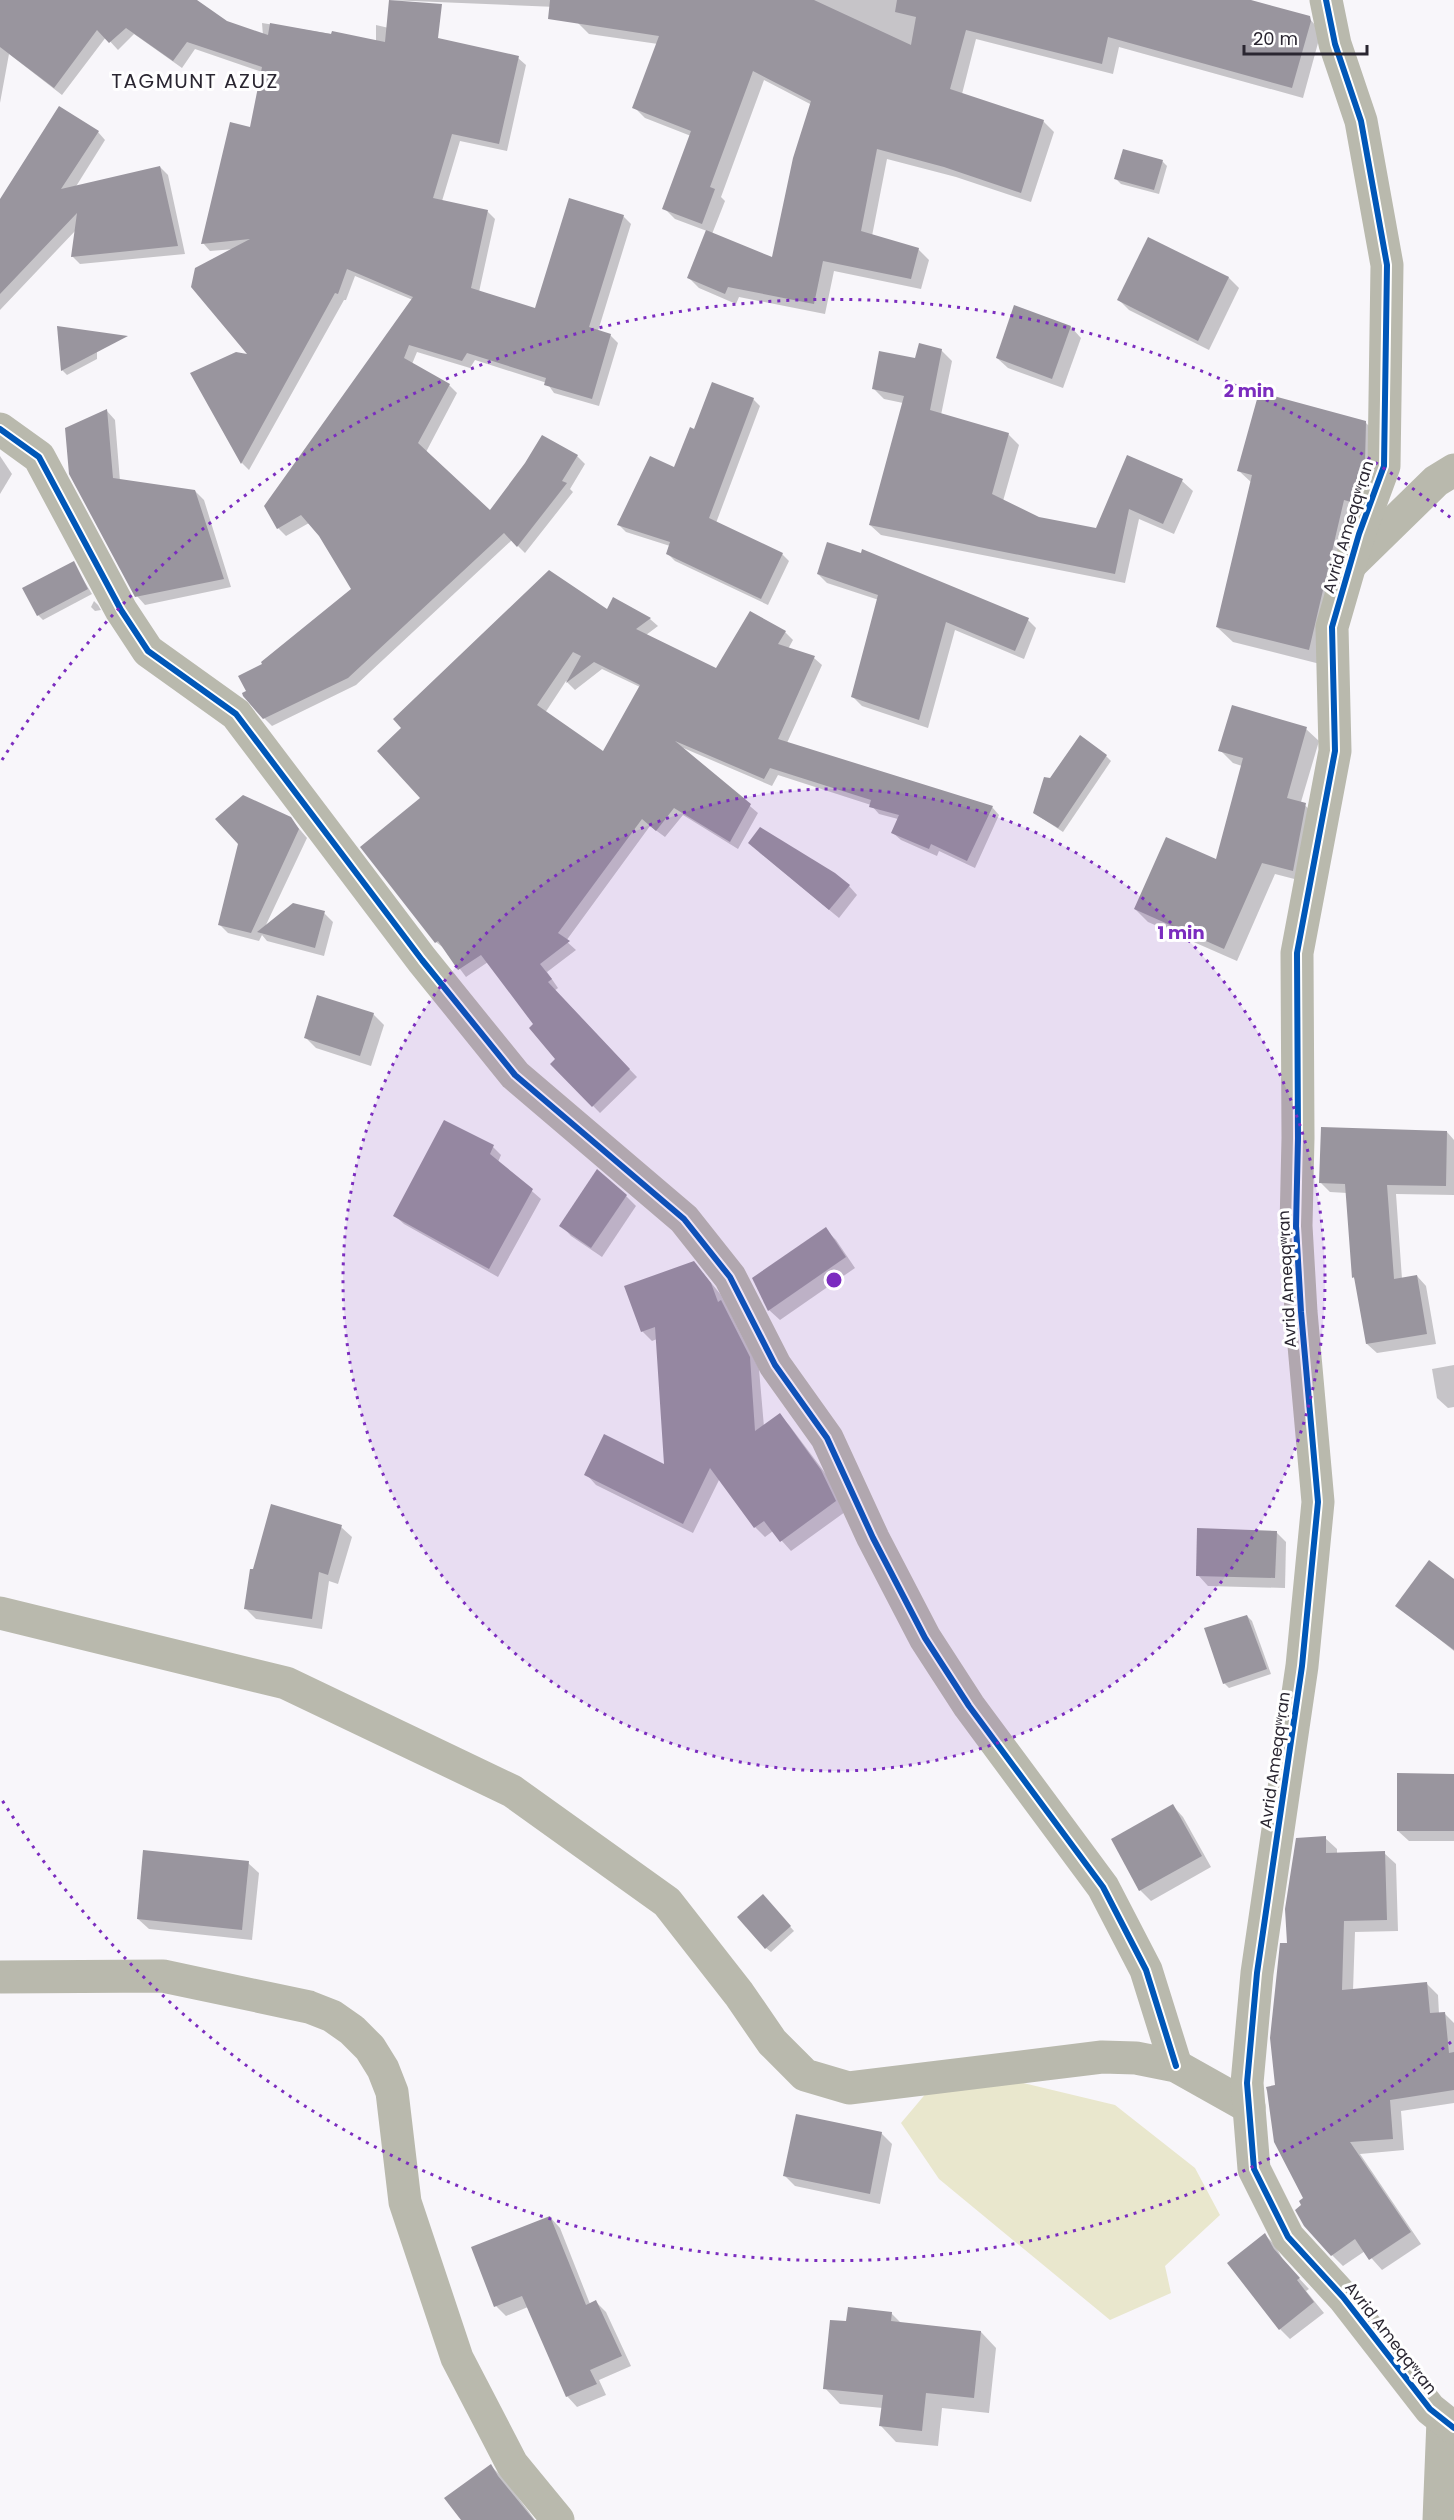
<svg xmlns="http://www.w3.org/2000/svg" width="1454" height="2520" font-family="Poppins,sans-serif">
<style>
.green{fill:#e9e7cd}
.shadow{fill:#0003;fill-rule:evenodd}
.building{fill:#99959e;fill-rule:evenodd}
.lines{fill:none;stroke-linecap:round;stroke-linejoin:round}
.minor{stroke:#b9b9ad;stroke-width:33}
.tertiary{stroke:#b9b9ad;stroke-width:33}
.cycleway-casing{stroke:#fff;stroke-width:10}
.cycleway{stroke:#0057b8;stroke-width:6}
.ring{fill:none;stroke:#7b2cbf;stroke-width:3;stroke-dasharray:3 6}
.labels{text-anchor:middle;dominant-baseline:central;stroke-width:6;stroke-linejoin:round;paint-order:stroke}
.street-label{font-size:16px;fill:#2a2631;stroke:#fff}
.quarter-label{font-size:20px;letter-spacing:1.5px;fill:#2a2631;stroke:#fff}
.centre{fill:#7b2cbf;stroke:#fff;stroke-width:3}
.ring-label{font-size:18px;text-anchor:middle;font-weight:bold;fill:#7b2cbf;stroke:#fff;stroke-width:6;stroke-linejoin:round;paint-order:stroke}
</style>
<rect width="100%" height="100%" fill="#f8f6fa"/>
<path class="green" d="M1019,2082L1115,2105L1195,2168L1220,2215L1165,2266L1171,2293L1110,2320L939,2179L901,2123L933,2085Z"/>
<g class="shadow">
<path d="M0,0H141L264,49L262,23L376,41V25L518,58L526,65L507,151L460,141L442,201L487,211L495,219L479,292L536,310L623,216L631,224L598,331L610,335L618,343L599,406L554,393L547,383L475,360L470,368L417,352L412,364L449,385L457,393L426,452L490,512L577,456L585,464L570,489L573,492L525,553L512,540L356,685L272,726L264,718L248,692L264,665L353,590L321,535L309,523L286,536L278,528L413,300L355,276L346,300H344L249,470L242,463L192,374L251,356L235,249L210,251L203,243L251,129L262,72L195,49L182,68L134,34L118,50L106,37L62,95L9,54L0,103Z"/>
<path d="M388,0H1245L1309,18L1321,32L1303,98L1119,47L1113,74L976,39L962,94L1043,121L1054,132L1031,202L956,177L887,159L872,236L918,249L929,260L921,289L834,271L825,314L739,297L736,304L699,288L688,277L707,231L675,219L664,208L691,136L645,118L634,107L658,44L589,34L578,23L580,8ZM764,80L812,105L773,259L712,234L725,201L721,197Z"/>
<path d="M98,132L105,140L75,188L160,167L168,175L185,254L80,264L72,256L76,230L0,310V202Z"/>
<path d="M1162,161L1167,166L1159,194L1121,184L1116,179Z"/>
<path d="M1149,239L1229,278L1239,288L1209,350L1129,310L1119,300Z"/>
<path d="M1015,307L1071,327L1081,338L1063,388L1008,368L997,358Z"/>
<path d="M97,338V359L67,375L62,370Z"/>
<path d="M941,350L952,361L941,415L1008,434L1019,445L1003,501L1038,519L1097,530L1128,457L1182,481L1193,491L1174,534L1139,519L1125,583L881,535L870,525L903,403L884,399L874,389L916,360Z"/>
<path d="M753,399L760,406L716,523L782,554L789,561L768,605L675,561L668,554L670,546L626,532L619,525L675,469L695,431Z"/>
<path d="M107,411L115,420L120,481L195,491L204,500L231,587L145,605L137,596L71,473Z"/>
<path d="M1365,422L1381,438L1324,665L1233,642L1217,627L1252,483L1239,471Z"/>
<path d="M0,456L12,474L0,494Z"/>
<path d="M73,563L92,594L43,620L38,615Z"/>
<path d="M818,574L1028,620L1036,628L1024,659L955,630L928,728L862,706L853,697L879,600L827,583Z"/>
<path d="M614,599L650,619L658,626L646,635L717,670L785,632L793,640L788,649L814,658L822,665L787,743L992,807L999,815L975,868L939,851L937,856L901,840L893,833L898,819L879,814L871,805L778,775L772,786L681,747L758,813L738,849L683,815L665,837L650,826L566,941L576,950L547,972L558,988L554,991L637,1077L600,1113L552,1064L557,1059L535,1025L488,962L466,977L445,949L436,942L423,798L607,611ZM602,669L640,687L604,753L545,713L566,681L575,690Z"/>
<path d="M94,601L98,605L101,610L95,611L91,607Z"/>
<path d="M1306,729L1319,741L1301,802L1318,817L1306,882L1275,874L1237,961L1148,922L1135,909L1217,861L1242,766L1233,763L1220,750Z"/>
<path d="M1106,756L1111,761L1063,832L1034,813L1051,780Z"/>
<path d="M290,818L307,838L265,927L324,913L333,922L324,956L267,941L262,935L259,941L228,933L220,925L239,844Z"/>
<path d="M759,852L849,886L857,895L839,918Z"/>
<path d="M373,1014L384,1025L371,1066L316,1048L306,1038Z"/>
<path d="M1447,1132L1454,1140V1195L1396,1194L1402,1279L1417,1276L1426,1286L1436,1344L1377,1353L1367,1344L1356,1280L1353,1277L1347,1193L1330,1192L1321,1183Z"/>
<path d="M493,1147L501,1155L498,1162L541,1199L498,1277L404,1224L395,1216Z"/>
<path d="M626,1196L636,1206L602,1257L571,1236L561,1225Z"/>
<path d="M825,1229L836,1240L855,1268L780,1320L769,1310Z"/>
<path d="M703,1273L721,1295L759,1369L764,1427L779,1415L789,1425L831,1481L845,1512L791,1551L773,1531L765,1537L755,1527L720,1478L693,1533L596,1485L586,1474L666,1467L657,1339L652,1341L642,1331Z"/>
<path d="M1454,1365V1407L1448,1408L1437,1398L1432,1369Z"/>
<path d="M341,1527L352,1537L338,1584L329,1581L322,1629L256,1619L245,1608Z"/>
<path d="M1276,1532L1286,1542L1285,1588L1208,1586L1198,1575Z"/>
<path d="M1454,1581V1651L1397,1605Z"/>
<path d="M1247,1616L1252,1621L1271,1674L1229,1688L1224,1683Z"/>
<path d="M1454,1775V1841H1409L1398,1831Z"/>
<path d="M1173,1806L1183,1817L1211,1867L1151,1901L1140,1890Z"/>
<path d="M1325,1838L1337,1849V1854L1384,1853L1396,1864L1398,1931L1355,1932L1353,1991L1426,1983L1438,1995L1439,2014L1444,2013L1454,2023V2103L1401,2111L1404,2150L1360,2154L1421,2244L1382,2270L1365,2251L1343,2266L1332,2255L1303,2205L1305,2199L1276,2087L1288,1945Z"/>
<path d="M248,1863L259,1873L252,1940L149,1929L138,1919Z"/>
<path d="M767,1901L794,1931L771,1952L766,1948Z"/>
<path d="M881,2133L892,2144L880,2204L795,2186L785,2176Z"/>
<path d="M550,2217L560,2228L590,2304L596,2302L606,2312L631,2366L599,2380L606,2395L577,2407L567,2396L528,2307L506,2316L496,2306Z"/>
<path d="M1265,2235L1275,2245L1284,2262L1309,2289L1306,2291L1324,2313L1290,2339L1280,2329Z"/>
<path d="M891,2313L902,2324L981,2332L996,2348L989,2413L942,2408L938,2446L896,2442L881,2426L883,2408L840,2404L825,2388L848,2323Z"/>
<path d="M491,2466L506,2481L535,2520H463Z"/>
</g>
<g class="building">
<path d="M0,0H197L227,21L268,35L270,23L331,34L332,31L385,42L389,0L442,4L438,38L519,56L499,144L452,134L433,198L488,210L471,288L535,308L569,198L624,215L589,327L611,334L592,399L544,385L546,378L467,353L462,361L409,345L404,358L450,384L418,443L490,510L525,463L542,435L578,455L562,481L567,483L517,547L504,533L348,678L263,719L243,696L242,693L246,691L238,676L262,664L261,662L351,589L319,536L301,515L277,529L264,506L413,297L347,269L338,294L335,293L241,464L190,373L236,352L247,354L191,287L195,268L250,239L201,244L230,122L250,127L262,67L187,42L173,61L126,28L109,43L97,30L54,88L0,47Z"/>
<path d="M550,0H814L911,45L916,17L895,12L897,0H1251L1310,16L1311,21L1292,88L1108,37L1102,64L966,30L950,89L1044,120L1021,193L944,167L877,149L861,231L919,248L911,279L823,261L814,304L728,287L725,294L687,278L706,230L772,257L793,158L811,101L753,71L710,187L715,189L702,224L662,209L691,131L632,108L659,36L548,19Z"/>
<path d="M59,106L99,131L61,189L160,166L178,246L71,257L77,213L0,294V199Z"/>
<path d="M1123,149L1163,160L1154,190L1114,179Z"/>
<path d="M1148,237L1229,277L1198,341L1117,300Z"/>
<path d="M1014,305L1071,326L1052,379L996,358Z"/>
<path d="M57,326L128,336L61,371Z"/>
<path d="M919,343L942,349L930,410L1009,433L992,494L1039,517L1096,528L1127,455L1183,479L1163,524L1129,509L1115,574L869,525L904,396L872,389L879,351L915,358Z"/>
<path d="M712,382L754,398L709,518L783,553L761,599L666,554L670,542L617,525L650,456L674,467L690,427L694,429Z"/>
<path d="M1259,392L1366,421L1365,463L1351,502L1344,500L1309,650L1216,627L1252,475L1237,471Z"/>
<path d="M107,409L113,478L195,490L224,579L135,597L69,474L65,428Z"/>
<path d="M827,542L861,553L862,549L1029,618L1015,651L946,622L919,720L851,697L878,595L817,574Z"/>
<path d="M74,561L88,589L37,616L22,588Z"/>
<path d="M549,570L607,609L613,597L651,618L636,629L716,668L750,611L786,631L778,644L815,656L778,739L993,806L967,861L931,844L929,849L891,833L899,815L869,807L871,800L770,768L764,779L675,741L751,804L730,842L674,808L656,831L642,819L558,933L570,941L540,964L552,979L548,982L630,1069L592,1107L550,1064L555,1059L529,1028L533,1024L481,955L458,970L438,941L435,943L360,847L420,798L377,751L401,728L393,719ZM573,652L581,656L566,683L594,662L640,685L603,751L537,705Z"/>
<path d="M1232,705L1307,727L1287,798L1306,803L1293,871L1262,863L1224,949L1134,909L1166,837L1216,859L1243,758L1218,751Z"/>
<path d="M1080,735L1107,755L1058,828L1033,813L1044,777L1050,778Z"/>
<path d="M243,795L291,817L299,829L251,933L218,925L238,844L215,819Z"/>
<path d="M760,827L835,873L850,885L829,910L748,843Z"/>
<path d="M293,903L325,911L315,948L257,932Z"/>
<path d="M317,995L374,1013L360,1056L304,1038Z"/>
<path d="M444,1120L494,1145L490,1154L533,1189L489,1269L393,1216Z"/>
<path d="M1321,1127L1447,1131L1446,1186L1387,1185L1394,1279L1417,1275L1427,1334L1366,1344L1354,1277L1352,1278L1345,1184L1319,1183Z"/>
<path d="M597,1169L627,1195L591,1248L559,1226Z"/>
<path d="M826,1227L846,1257L768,1311L752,1278Z"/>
<path d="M694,1261L711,1283L718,1302L721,1300L750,1357L755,1431L780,1413L821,1470L836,1501L780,1542L764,1521L754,1528L710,1468L683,1524L584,1475L604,1434L664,1464L655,1327L641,1332L624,1286Z"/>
<path d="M271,1504L342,1525L328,1575L319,1572L312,1619L244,1609L250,1569H253Z"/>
<path d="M1197,1528L1277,1531L1275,1578L1196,1576Z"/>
<path d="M1429,1560L1454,1579V1650L1395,1606Z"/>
<path d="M1247,1615L1267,1669L1223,1684L1204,1628Z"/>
<path d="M1397,1773L1454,1774V1831H1397Z"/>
<path d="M1173,1804L1202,1856L1139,1891L1111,1839Z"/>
<path d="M1326,1836V1853L1385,1851L1387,1920L1344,1921L1342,1990L1427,1982L1430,2013L1445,2012L1449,2053L1454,2052V2090L1390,2100L1393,2139L1350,2142L1411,2232L1369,2260L1355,2239L1331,2256L1304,2226L1295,2210L1301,2205L1299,2201L1303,2198L1274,2142L1267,2091L1266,2087L1275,2085L1270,2038L1280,1943H1287L1285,1909L1296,1838Z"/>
<path d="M143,1850L249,1861L242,1930L137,1919Z"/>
<path d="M763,1894L791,1926L765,1949L737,1917Z"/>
<path d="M796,2114L882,2132L870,2194L783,2176Z"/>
<path d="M550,2216L586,2305L596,2300L622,2356L590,2370L597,2384L566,2397L522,2296L494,2307L471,2247Z"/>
<path d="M1265,2233L1274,2249L1300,2278L1297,2280L1314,2302L1279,2330L1227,2263Z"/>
<path d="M848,2307L892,2312L891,2321L981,2331L974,2398L926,2393L922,2431L879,2426L883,2395L823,2389L830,2320L846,2321Z"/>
<path d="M491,2464L498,2476L534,2520H461L444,2498Z"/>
</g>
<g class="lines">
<g class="minor">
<path d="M0,429L39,457L121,610L148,651L236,714L422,960L515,1075L684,1219L730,1277L775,1365L827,1438L873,1538L925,1638L969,1706L1103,1887L1146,1970L1176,2066"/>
<path d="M1348,567L1436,481L1454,470"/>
<path d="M0,1613L286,1683L512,1791L667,1902L739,1994L772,2042L805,2075L849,2088L1102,2057L1136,2058L1176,2066L1249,2107"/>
<path d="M1439,2520L1443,2420"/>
</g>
<g class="tertiary">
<path d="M1326,0L1335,44L1361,121L1387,265L1384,466L1359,534L1332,627L1335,751L1297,953L1298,1138L1296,1226L1301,1312L1318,1502L1302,1666L1257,1973L1247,2083L1254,2169L1288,2237L1343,2297L1430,2409L1454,2428"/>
<path d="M0,1977L163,1976L309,2007L332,2016L352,2030L370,2048L383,2069L392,2092L405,2202L457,2358L512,2464L558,2520"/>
</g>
<g class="cycleway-casing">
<g id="cycleway">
<path d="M1326,0L1335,44L1361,121L1387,265L1384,466L1359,534L1332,627L1335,751L1297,953L1298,1138L1296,1226L1301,1312L1318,1502L1302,1666L1257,1973L1247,2083L1254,2169L1288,2237L1343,2297L1430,2409L1454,2428"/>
<path d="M0,429L39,457L121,610L148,651L236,714L422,960L515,1075L684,1219L730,1277L775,1365L827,1438L873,1538L925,1638L969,1706L1103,1887L1146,1970L1176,2066"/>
</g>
</g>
<use href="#cycleway" class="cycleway"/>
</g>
<circle cx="834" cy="1280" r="491" fill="#7b2cbf" fill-opacity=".12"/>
<g class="ring">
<circle cx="834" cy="1280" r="491"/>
<path d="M1451 2042A981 981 0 0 1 2 1800M2 760A981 981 0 0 1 1451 518"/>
</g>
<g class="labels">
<g class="street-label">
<text transform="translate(1348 527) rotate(-73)">Avrid Ameqqʷṛan</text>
<text transform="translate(1287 1279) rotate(-93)">Avrid Ameqqʷṛan</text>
<text transform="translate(1275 1760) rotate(-82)">Avrid Ameqqʷṛan</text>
<text transform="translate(1391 2338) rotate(52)">Avrid Ameqqʷṛan</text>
</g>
<g class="quarter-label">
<text x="195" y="81">TAGMUNT AZUZ</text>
</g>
</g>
<circle cx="834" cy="1280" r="9" class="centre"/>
<g class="ring-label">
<text x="1249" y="397">2 min</text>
<text x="1181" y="939">1 min</text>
</g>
<path d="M1244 45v9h123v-9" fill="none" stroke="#2a2631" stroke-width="3"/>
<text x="1253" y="45" font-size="18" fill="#2a2631" stroke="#ffffff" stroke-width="4.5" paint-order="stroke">20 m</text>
</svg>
